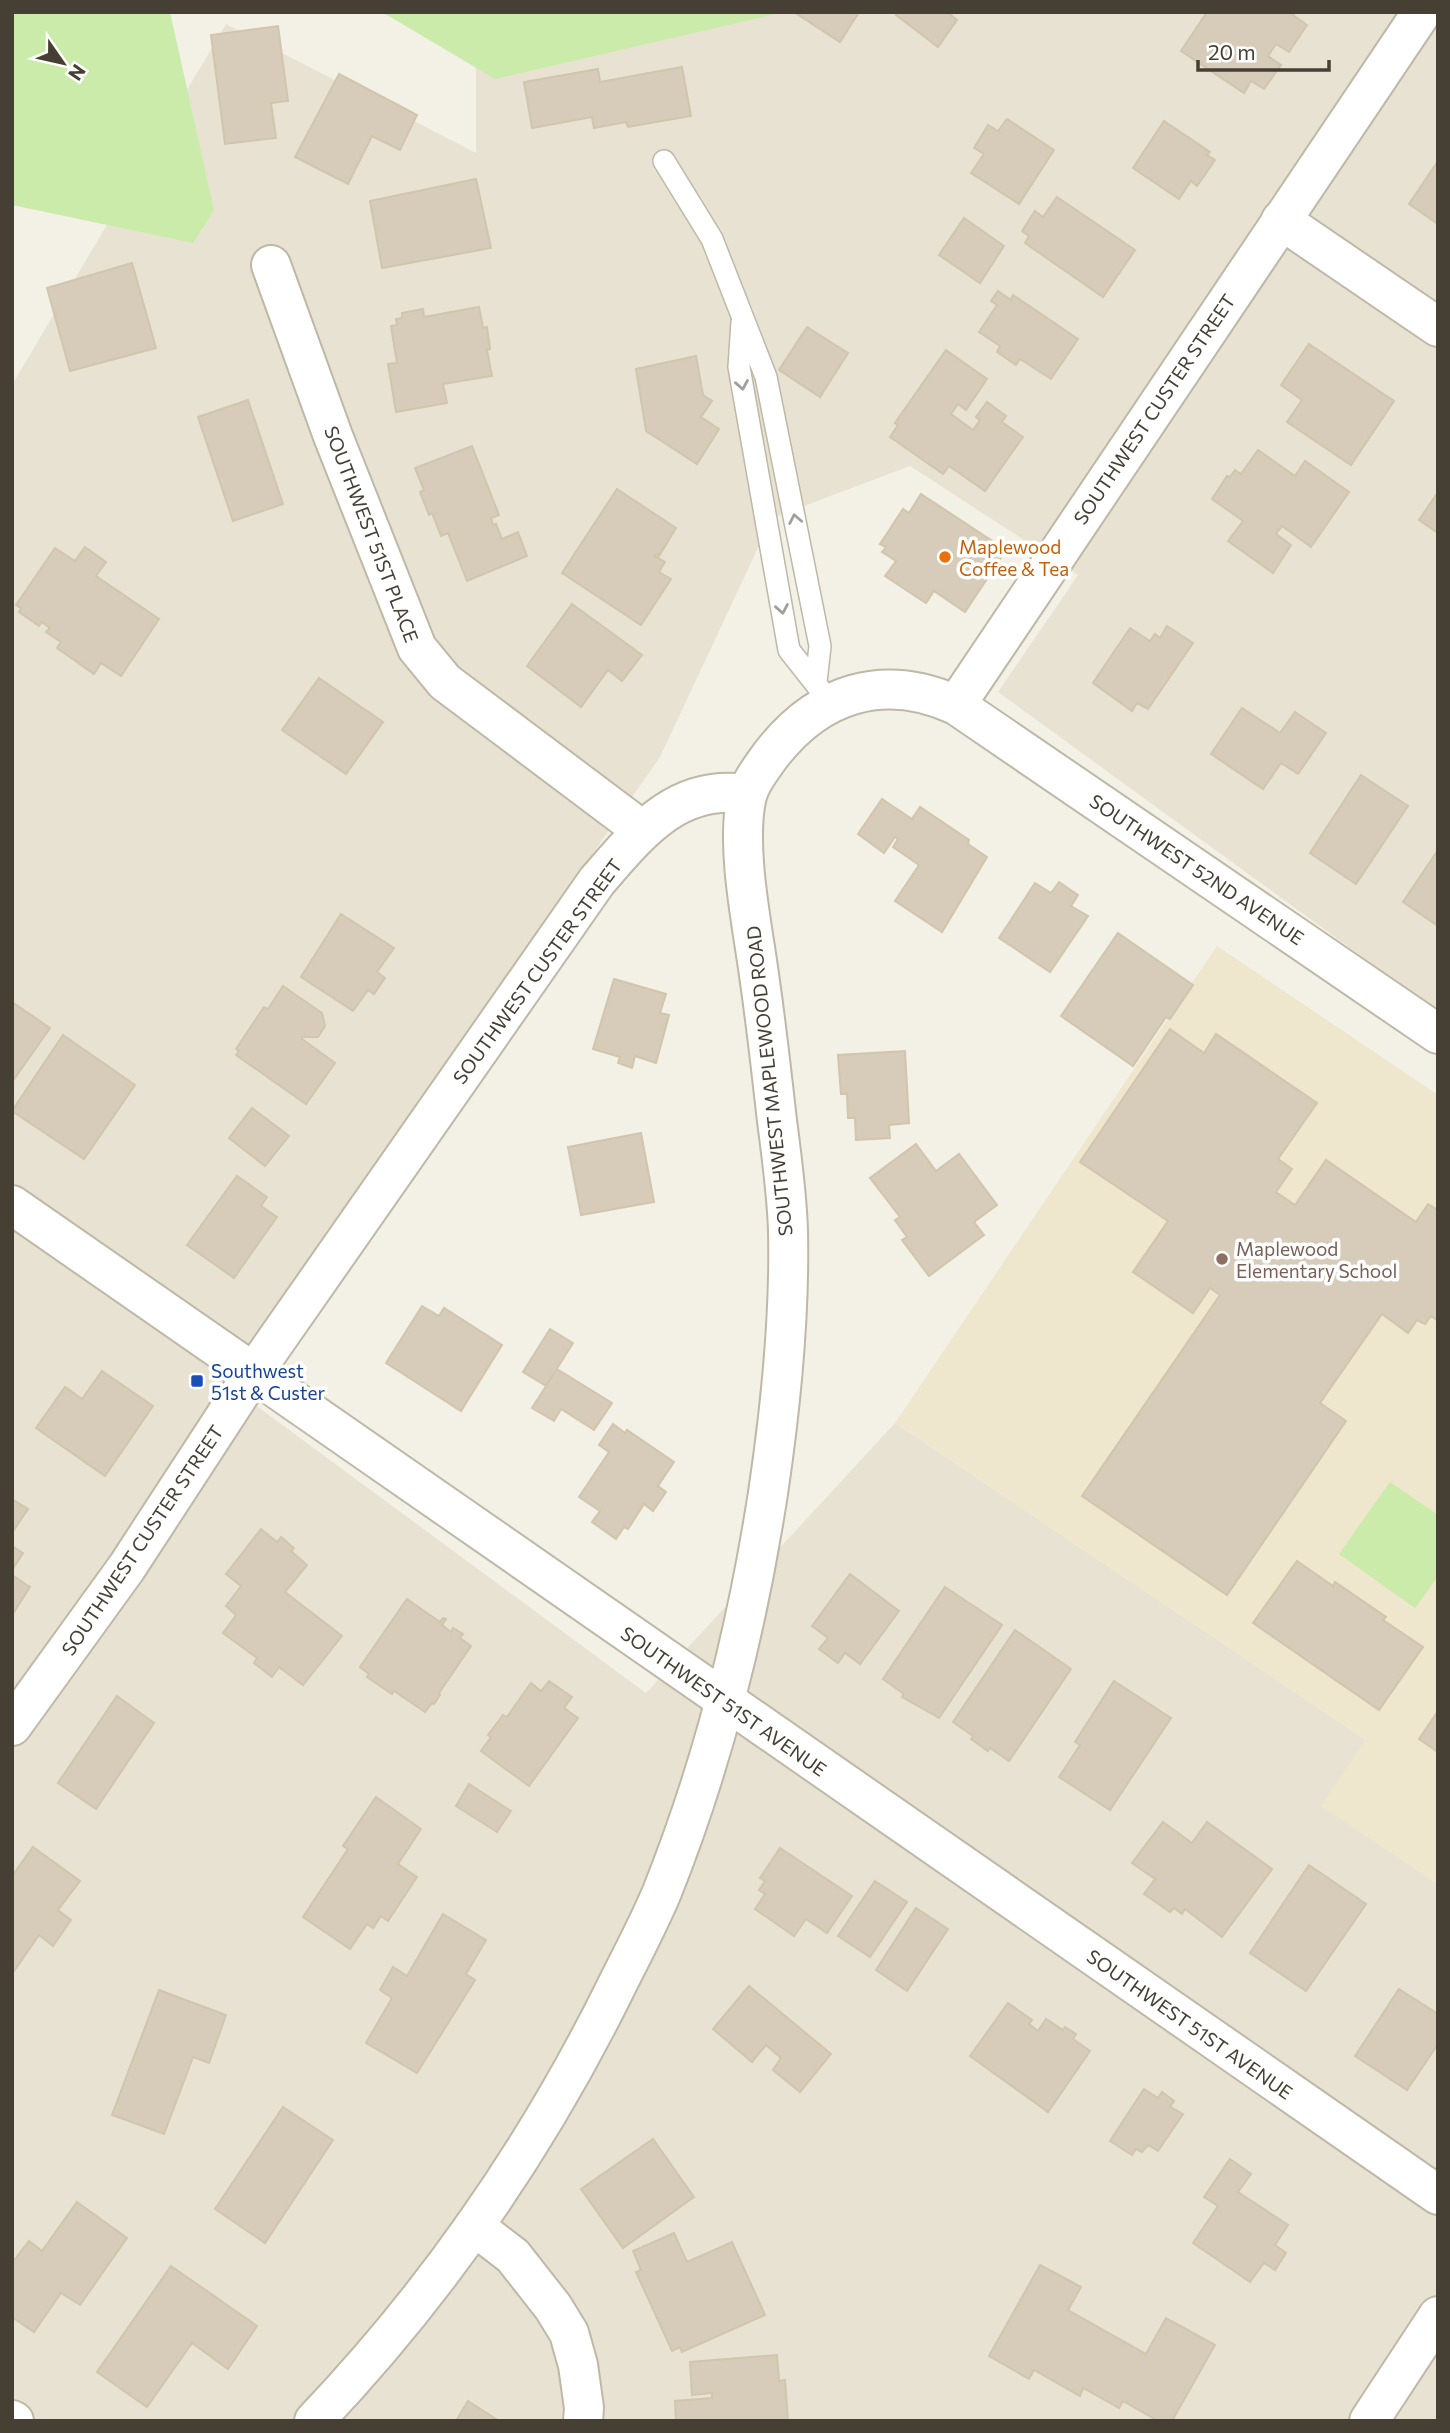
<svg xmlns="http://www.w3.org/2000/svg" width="1450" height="2433" font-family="Commissioner,sans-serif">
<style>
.residential{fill:#e8e2d2}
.education{fill:#eee6cd}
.green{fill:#caebaa}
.building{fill:#d6ccb9;stroke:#d1c5ac;stroke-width:2}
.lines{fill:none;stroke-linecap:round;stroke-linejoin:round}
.service-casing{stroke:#bfb8a7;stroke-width:24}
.minor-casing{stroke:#bfb8a7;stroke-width:42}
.service{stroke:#fff;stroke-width:21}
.minor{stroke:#fff;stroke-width:38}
.oneway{stroke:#a2a09a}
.food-dot{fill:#e8710a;stroke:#fff;stroke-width:2.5}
.education-dot{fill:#8d6e63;stroke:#fff;stroke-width:2.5}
.transit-dot{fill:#1a4fb4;stroke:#fff;stroke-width:2.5}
.labels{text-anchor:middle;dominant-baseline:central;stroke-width:7;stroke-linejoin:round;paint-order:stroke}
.street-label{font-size:19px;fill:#464034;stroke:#fff}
.food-label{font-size:19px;fill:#c56008;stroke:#fff;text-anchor:start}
.education-label{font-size:19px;fill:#785e54;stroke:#fff;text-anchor:start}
.transit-label{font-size:19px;fill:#164399;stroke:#fff;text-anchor:start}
</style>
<rect width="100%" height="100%" fill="#f3f0e5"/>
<path class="residential" d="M700,12H1438V1012L998,692L1078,575L910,466L772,518L660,757L224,1382L646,1693L895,1423L1366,1740L1322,1806L1438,1884V2421H12V385L226,24L476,153V61Z"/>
<path class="education" d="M1217,946L1438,1095V1884L1321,1806L1366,1740L895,1423Z"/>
<g class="green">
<path d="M12,12H170L214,210L193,243L12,205Z"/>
<path d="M382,12H784L495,79Z"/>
<path d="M1390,1482L1438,1515V1576L1415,1608L1339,1554Z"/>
</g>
<g class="building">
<path d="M794,12H859L840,42Z"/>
<path d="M898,12H947L957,20L938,47L896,15Z"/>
<path d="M1207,12H1295L1293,15L1307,25L1289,52L1276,44L1268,56L1281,65L1264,89L1251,81L1244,93L1181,51Z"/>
<path d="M278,26L288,101L271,103L276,138L225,144L211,35Z"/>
<path d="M682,67L691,116L628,127L626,122L594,128L592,117L532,128L524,82L598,69L600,82Z"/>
<path d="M339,74L417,115L400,150L372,136L348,184L295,157Z"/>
<path d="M1007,119L1054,150L1019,204L971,173L984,154L974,148L988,125L998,131Z"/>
<path d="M1164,121L1210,152L1207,155L1215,160L1197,186L1191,181L1179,199L1133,168Z"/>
<path d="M1438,161V224L1409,204Z"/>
<path d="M476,179L491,248L382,268L370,201Z"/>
<path d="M1057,197L1135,250L1103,297L1025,243L1029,236L1022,231L1035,211L1043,217Z"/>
<path d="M964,218L1004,246L980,283L939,255Z"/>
<path d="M132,263L156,348L70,371L47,288Z"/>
<path d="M998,291L1011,300L1013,295L1078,339L1051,379L1020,359L1016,365L997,352L1000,346L979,332L997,305L991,301Z"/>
<path d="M479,307L483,328L487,327L490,349L487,350L492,376L443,384L447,403L396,412L388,364L397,363L391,326L397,325L396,319L402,318V313L423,309L424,317Z"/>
<path d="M807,327L848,353L820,397L779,370Z"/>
<path d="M1309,344L1394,401L1351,465L1287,422L1302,400L1281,385Z"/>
<path d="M946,350L987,379L966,410L958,404L951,414L973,430L980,420L976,417L987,402L1006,416L1002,422L1023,437L985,491L949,466L943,474L890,437L898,425L895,423Z"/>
<path d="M696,356L703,395L712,401L701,417L719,429L697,464L646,431L636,369Z"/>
<path d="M248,400L283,504L233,521L198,417Z"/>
<path d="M472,446L499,515L491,518L493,525L496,524L502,539L518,532L527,556L467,581L448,533L441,536L432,513L429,515L420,492L424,490L415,468Z"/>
<path d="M1258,450L1295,476L1305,461L1349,492L1311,547L1282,526L1276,534L1291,545L1273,573L1228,541L1243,521L1212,499L1227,476L1230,477L1235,470L1241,474Z"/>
<path d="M617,489L676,528L659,556L656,554L654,556L665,562L659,572L671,579L641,625L562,573Z"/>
<path d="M1438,492V533L1419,520Z"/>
<path d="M921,494L1006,550L965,612L934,591L926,603L885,576L896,561L882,552L886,547L880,544L903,509L909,513Z"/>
<path d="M85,547L106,562L96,576L159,619L121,676L101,663L94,674L57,648L61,642L46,632L50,628L42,622L39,626L19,612L21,608L16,605L55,548L75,561Z"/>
<path d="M572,604L642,655L622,681L608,670L581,707L527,666Z"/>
<path d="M1167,626L1193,643L1148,709L1137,703L1132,711L1093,683L1130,628L1150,641L1155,634L1160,638Z"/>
<path d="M319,678L383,722L346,774L282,730Z"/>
<path d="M1242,708L1280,733L1295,712L1326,733L1298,774L1281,763L1263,789L1211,754Z"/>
<path d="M1361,775L1408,806L1356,884L1310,853Z"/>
<path d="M882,799L912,819L920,807L969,840L968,844L987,857L942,932L895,901L919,865L893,847L898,839L895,837L884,853L858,834Z"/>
<path d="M1438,850V926L1403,902Z"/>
<path d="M1059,882L1078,895L1071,906L1088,916L1050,972L999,938L1035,883L1051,893Z"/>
<path d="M341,914L394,948L377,972L385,978L374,994L368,990L353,1011L301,977Z"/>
<path d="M1118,933L1193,985L1170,1019L1166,1017L1133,1066L1061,1016Z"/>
<path d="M614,979L666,994L660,1013L669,1015L656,1063L635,1056L632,1068L618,1063L620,1057L593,1049Z"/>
<path d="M283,986L322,1013L325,1026L318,1037H302V1039L335,1063L306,1104L236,1055L239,1051L236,1049L264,1007L268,1009Z"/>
<path d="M12,1002L50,1028L12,1082Z"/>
<path d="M1170,1029L1204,1053L1216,1034L1317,1103L1278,1159L1292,1169L1276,1192L1295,1205L1326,1160L1416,1222L1428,1204L1438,1210V1314L1435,1319L1431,1316L1425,1324L1417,1320L1408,1333L1382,1314L1320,1403L1346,1421L1227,1595L1082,1496L1220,1295L1210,1288L1193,1313L1133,1272L1168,1221L1080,1162Z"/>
<path d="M63,1035L135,1085L84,1159L12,1111Z"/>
<path d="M905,1051L909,1123L889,1125L890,1138L856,1140L855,1118H848L847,1094H841L838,1055Z"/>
<path d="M252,1108L289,1136L265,1166L229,1138Z"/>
<path d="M641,1133L654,1202L581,1215L568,1147Z"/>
<path d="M916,1144L936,1171L959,1154L997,1205L974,1222L984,1235L929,1276L902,1240L907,1237L895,1220L900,1217L870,1178Z"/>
<path d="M237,1176L267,1197L261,1206L277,1217L234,1278L187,1245Z"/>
<path d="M422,1306L439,1316L444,1308L502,1345L461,1411L386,1363Z"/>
<path d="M550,1329L573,1343L546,1386L523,1372Z"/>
<path d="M557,1369L612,1403L594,1430L561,1409L554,1421L532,1408Z"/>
<path d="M102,1371L153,1406L105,1476L36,1428L65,1387L82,1399Z"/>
<path d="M613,1424L625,1433L627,1430L674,1462L658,1486L666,1492L653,1511L644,1504L628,1529L624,1527L616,1539L592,1522L600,1511L579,1497L609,1452L599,1445Z"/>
<path d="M12,1499L28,1509L12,1533Z"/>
<path d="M261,1529L277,1542L281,1537L294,1548L291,1551L307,1565L285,1592L342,1636L303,1685L279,1667L272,1677L254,1663L257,1658L223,1633L236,1615L226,1606L241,1586L226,1574Z"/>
<path d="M12,1546L23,1553L12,1570Z"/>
<path d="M1297,1561L1333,1586L1335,1582L1386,1617L1383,1620L1423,1647L1379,1710L1253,1623Z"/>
<path d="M850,1574L899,1611L860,1664L845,1653L838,1663L819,1649L828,1638L812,1626Z"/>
<path d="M12,1575L30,1587L12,1615Z"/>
<path d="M945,1587L1002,1625L939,1718L902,1697L904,1694L883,1679Z"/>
<path d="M407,1599L440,1622L443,1618L446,1619L442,1625L451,1632L453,1628L463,1634L460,1638L471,1646L439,1693L440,1695L434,1704L432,1703L425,1712L394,1691L392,1694L367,1677L369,1674L360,1667Z"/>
<path d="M1015,1630L1071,1669L1009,1761L990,1748L988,1751L971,1739L973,1736L953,1722Z"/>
<path d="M549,1681L572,1697L564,1708L578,1718L529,1786L481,1751L491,1737L488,1735L503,1715L507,1717L531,1683L541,1691Z"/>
<path d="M1114,1681L1171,1718L1110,1810L1059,1777L1080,1745L1075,1742Z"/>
<path d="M117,1696L154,1723L96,1809L58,1783Z"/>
<path d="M1438,1711V1752L1419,1739Z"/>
<path d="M469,1784L511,1811L497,1832L456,1806Z"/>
<path d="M376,1797L421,1829L398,1864L417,1877L388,1921L381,1916L373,1928L367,1924L350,1949L303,1917L348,1849L343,1846Z"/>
<path d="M1163,1822L1192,1843L1207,1822L1272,1869L1222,1937L1185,1909L1182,1914L1174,1908L1170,1912L1144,1894L1155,1879L1132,1863Z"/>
<path d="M33,1847L80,1881L58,1910L71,1920L53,1946L39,1935L12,1974V1876Z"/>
<path d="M780,1848L852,1896L827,1933L806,1919L794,1936L755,1909L765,1894L759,1890L765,1881L760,1878Z"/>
<path d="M1309,1865L1366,1904L1306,1991L1250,1953Z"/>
<path d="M875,1881L907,1902L870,1957L838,1936Z"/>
<path d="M916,1908L948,1929L907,1991L876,1970Z"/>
<path d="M443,1914L486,1940L466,1974L475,1980L417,2073L366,2043L392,1998L380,1990L393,1967L407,1976Z"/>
<path d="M749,1986L831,2054L800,2092L773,2070L781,2058L766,2045L752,2062L713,2029Z"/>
<path d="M1399,1989L1438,2014V2044L1407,2090L1355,2056Z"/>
<path d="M159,1990L226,2015L209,2063L193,2057L164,2134L112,2115Z"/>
<path d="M1008,2003L1032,2020L1029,2024L1038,2031L1046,2019L1063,2030L1065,2027L1076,2034L1073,2039L1090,2051L1048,2112L970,2056Z"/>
<path d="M1144,2089L1158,2098L1162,2092L1174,2101L1170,2107L1183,2114L1158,2151L1148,2145L1142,2152L1136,2149L1132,2155L1110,2141Z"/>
<path d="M283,2107L333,2140L265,2243L215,2209Z"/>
<path d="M653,2139L694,2197L623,2248L581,2189Z"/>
<path d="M1230,2159L1251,2174L1238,2192L1288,2225L1275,2245L1286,2253L1275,2270L1264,2263L1250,2282L1193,2243L1218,2206L1204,2197Z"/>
<path d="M77,2202L127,2238L80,2305L61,2293L34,2332L12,2317V2263L29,2241L42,2251Z"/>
<path d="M674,2233L687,2262L732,2242L765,2315L682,2352L680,2347L672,2351L636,2272L641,2270L633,2251Z"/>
<path d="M1040,2265L1081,2287L1068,2310L1146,2354L1166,2318L1215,2345L1172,2421H1158L1123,2401L1119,2408L1083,2388L1080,2396L1034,2370L1029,2379L989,2356Z"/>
<path d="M171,2266L257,2326L228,2369L192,2343L147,2407L97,2372Z"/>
<path d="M777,2355L779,2381L785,2380L788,2421H676L675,2401L712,2398V2393L692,2395L690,2362Z"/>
<path d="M468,2401L499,2421H456Z"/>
</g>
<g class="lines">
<g class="service-casing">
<g id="service">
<path d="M664,161L712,239L766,377L820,646L816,682"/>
<path d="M742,322L739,367L789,650L819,688"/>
</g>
</g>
<g class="minor-casing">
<g id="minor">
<path d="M1281,220L1438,327"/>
<path d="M271,265L333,436L417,648L445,682L642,830"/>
<path d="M956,705L1422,12"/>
<path d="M12,1205L1438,2195"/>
<path d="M12,1726L127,1567L254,1372L597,881C639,833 676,784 746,794"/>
<path d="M474,2226L513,2256L553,2307L569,2333L578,2365L584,2408L583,2421"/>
<path d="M12,2420L14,2421"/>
<path d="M314,2421C437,2292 540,2142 618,1983C633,1953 649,1923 662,1892C713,1764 747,1629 768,1493C781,1406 790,1319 788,1231C787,1195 782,1158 777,1121C771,1067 765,1014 757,961C750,914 737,846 746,800C749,784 760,770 770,756C818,693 883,672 956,705L1438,1034"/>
<path d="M1369,2421L1438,2316"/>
</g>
</g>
<use href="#service" class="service"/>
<use href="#minor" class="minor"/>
</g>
<defs><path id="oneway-chevron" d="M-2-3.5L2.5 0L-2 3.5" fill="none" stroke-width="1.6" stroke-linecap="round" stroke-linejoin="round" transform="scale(1.75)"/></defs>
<g class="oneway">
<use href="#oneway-chevron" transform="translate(742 385) rotate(80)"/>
<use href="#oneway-chevron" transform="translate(795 519) rotate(-101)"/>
<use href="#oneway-chevron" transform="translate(782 609) rotate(80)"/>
</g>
<circle class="food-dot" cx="945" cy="557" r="7"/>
<circle class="education-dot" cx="1222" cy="1259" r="7"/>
<rect class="transit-dot" x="190" y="1374" width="14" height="14" rx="3.5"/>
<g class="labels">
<g class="street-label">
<text transform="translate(1154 409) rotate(-56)">SOUTHWEST CUSTER STREET</text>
<text transform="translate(372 534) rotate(69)">SOUTHWEST 51ST PLACE</text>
<text transform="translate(1197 869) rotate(34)">SOUTHWEST 52ND AVENUE</text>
<text transform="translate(537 971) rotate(-54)">SOUTHWEST CUSTER STREET</text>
<text transform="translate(769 1081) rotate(-96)">SOUTHWEST MAPLEWOOD ROAD</text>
<text transform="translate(142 1540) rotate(-56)">SOUTHWEST CUSTER STREET</text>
<text transform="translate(724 1701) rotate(35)">SOUTHWEST 51ST AVENUE</text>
<text transform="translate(1190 2024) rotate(35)">SOUTHWEST 51ST AVENUE</text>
</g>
<g class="food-label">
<text x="959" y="546">Maplewood<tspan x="959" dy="22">Coffee &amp; Tea</tspan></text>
</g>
<g class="education-label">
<text x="1236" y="1248">Maplewood<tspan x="1236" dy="22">Elementary School</tspan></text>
</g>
<g class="transit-label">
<text x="211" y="1370">Southwest<tspan x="211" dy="22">51st &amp; Custer</tspan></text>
</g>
</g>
<rect width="1450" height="2433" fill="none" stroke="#464034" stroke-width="28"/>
<g transform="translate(63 63) rotate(124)" stroke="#ffffff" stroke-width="5" paint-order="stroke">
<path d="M0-5L12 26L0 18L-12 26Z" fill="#464034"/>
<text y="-10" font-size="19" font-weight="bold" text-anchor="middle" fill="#464034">N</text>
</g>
<path d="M1198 60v10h131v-10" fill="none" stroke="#464034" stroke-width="3.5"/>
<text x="1208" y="60" font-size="21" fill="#464034" stroke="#ffffff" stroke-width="5" paint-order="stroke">20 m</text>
</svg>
